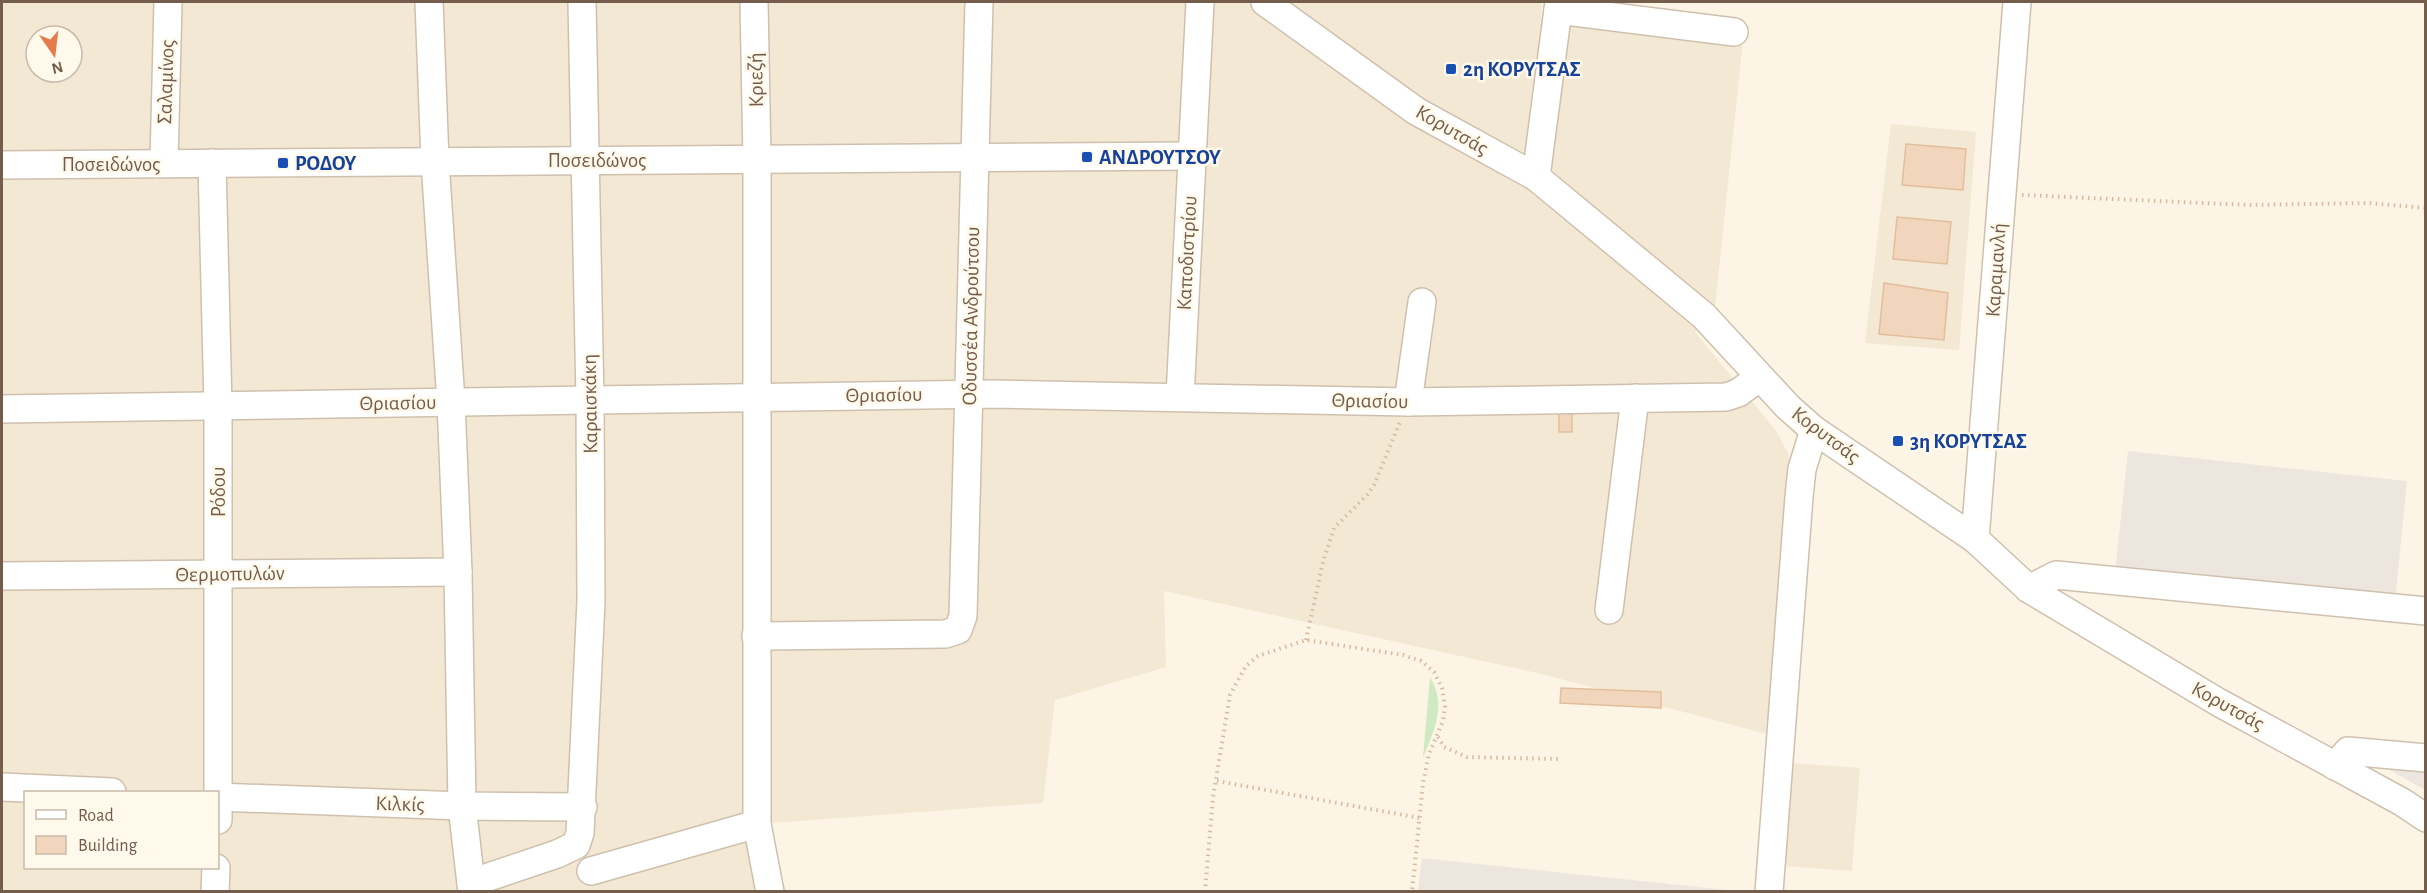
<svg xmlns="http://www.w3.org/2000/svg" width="2427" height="893" font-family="'Alegreya Sans',sans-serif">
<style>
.residential{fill:#f3e8d3;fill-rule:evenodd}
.industrial{fill:#ece6df}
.green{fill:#cfe9c3}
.building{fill:#f1d6bd;stroke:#e3be9d;stroke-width:1.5}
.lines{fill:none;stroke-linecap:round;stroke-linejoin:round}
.minor-casing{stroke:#cfc0ae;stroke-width:30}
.path{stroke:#d6baa0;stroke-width:4;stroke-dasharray:1.5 4.5;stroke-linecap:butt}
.minor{stroke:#fff;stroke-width:27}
.transit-dot{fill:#1a4fb4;stroke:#fff9eb;stroke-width:2}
.labels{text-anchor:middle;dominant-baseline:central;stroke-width:5;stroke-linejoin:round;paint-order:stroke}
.transit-label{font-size:21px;font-weight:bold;fill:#164399;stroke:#fff9eb;text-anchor:start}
.street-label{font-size:21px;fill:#745d4a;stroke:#fff9eb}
</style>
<rect width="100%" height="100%" fill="#fcf5e5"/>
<g class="residential">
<path d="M2,2H1542L1541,17L1743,40L1714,317L1695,332L1776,431L1788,453L1794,476L1792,741L1542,674L1164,591L1166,667L1055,700L1043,803L757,824L787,891L2,892ZM36,36H72V72H36ZM26,792H218V868H26Z"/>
<path d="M1891,124L1976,132L1959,350L1865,343Z"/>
<path d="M1791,763L1860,768L1852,871L1783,866Z"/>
</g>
<g class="industrial">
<path d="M2128,451L2407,481L2395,601L2115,573Z"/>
<path d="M2367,757L2425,763V790Z"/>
<path d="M1422,858L1737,891H1418Z"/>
</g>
<path class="green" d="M1430,677C1447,705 1434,730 1423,758Z"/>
<g class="building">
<path d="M1906,144L1966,149L1963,190L1902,185Z"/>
<path d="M1897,217L1951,222L1947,264L1893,259Z"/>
<path d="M1884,283L1948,293L1944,340L1879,334Z"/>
<rect x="1559" y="413" width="13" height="19"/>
<path d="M1561,688L1661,692V708L1560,703Z"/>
</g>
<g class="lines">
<g class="minor-casing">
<g id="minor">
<path d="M429,2L435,161L451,402L458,572L462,806L472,892"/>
<path d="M754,2L757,159V824L770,892"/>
<path d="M1265,2L1416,111L1536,177L1704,316L1788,407L1814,430L1975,539L2029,589L2218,702L2402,802L2426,818"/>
<path d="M1558,10L1734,32"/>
<path d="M164,163L168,2"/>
<path d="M212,163L218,406V820"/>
<path d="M2,165L1192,156"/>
<path d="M1536,177L1559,2"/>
<path d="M1180,397L1200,2"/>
<path d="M1408,402L1422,302"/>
<path d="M2,409L990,394L1408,402L1726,397L1738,393L1760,377"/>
<path d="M1975,539L2017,2"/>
<path d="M2,576L458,572"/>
<path d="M2029,589L2056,575L2426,611"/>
<path d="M1609,610L1635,398"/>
<path d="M756,636L945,634L958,630L963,616L979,2"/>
<path d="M2335,766L2348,751L2426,758"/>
<path d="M2,787L112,792"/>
<path d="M218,797L462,806L583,807"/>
<path d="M591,871L757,824"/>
<path d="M471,883L557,854L576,845L580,833L591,601L590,400L582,2"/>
<path d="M215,892L216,868"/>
<path d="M1769,892L1799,497L1802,469L1814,430"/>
</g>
</g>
<g class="path">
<path d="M2022,195L2249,205L2368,203L2426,208"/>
<path d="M1306,640L1323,562L1334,528L1367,495L1374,485L1400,422"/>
<path d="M1438,737L1444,747L1467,757L1558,759"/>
<path d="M1217,781L1420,818"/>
<path d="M1205,892L1213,797L1230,695L1246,666L1258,656L1306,640L1403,655L1421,661L1434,672L1442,688L1445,707L1443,721L1429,754L1423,783L1412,892"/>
</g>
<use href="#minor" class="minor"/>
</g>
<g class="transit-dot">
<rect x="1445" y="63" width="12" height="12" rx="3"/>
<rect x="1081" y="151" width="12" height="12" rx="3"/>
<rect x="277" y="157" width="12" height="12" rx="3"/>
<rect x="1892" y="435" width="12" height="12" rx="3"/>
</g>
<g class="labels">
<g class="transit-label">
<text x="1463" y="69">2η ΚΟΡΥΤΣΑΣ</text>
<text x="1099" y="157">ΑΝΔΡΟΥΤΣΟΥ</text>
<text x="295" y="163">ΡΟΔΟΥ</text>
<text x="1910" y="441">3η ΚΟΡΥΤΣΑΣ</text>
</g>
<g class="street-label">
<text transform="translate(756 80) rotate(-91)">Κριεζή</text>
<text transform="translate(166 82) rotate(-88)">Σαλαμίνος</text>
<text transform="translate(1452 130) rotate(30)">Κορυτσάς</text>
<text x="597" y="160">Ποσειδώνος</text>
<text x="111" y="164">Ποσειδώνος</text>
<text transform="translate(1187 253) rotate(-87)">Καποδιστρίου</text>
<text transform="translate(1996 270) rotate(-86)">Καραμανλή</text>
<text transform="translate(971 316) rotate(-89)">Οδυσσέα Ανδρούτσου</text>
<text transform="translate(884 395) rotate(-1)">Θριασίου</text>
<text transform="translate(1370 401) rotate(1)">Θριασίου</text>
<text transform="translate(398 403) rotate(-1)">Θριασίου</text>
<text transform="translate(590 404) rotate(-91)">Καραισκάκη</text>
<text transform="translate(1826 435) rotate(37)">Κορυτσάς</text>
<text transform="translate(218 492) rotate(-90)">Ρόδου</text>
<text transform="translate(230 574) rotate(-1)">Θερμοπυλών</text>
<text transform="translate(2228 706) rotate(29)">Κορυτσάς</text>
<text transform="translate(400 804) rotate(2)">Κιλκίς</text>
</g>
</g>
<rect width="2427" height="893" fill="none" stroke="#745d4a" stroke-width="6"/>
<rect x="24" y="791" width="195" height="78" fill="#fff9eb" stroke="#c7bbab" stroke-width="1.5"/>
<rect x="36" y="810" width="30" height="9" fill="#ffffff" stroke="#c7bbab" stroke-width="1.5"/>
<text x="78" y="821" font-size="18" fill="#745d4a">Road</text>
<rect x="36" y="836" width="30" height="18" fill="#f1d6bd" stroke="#c7bbab" stroke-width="1.5"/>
<text x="78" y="851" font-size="18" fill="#745d4a">Building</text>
<g transform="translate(54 54) rotate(166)"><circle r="28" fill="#fff9eb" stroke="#c7bbab" stroke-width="1.5"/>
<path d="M0-4.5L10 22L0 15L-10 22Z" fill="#e47b4c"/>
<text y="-9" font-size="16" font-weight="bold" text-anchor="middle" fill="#745d4a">N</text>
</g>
</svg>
